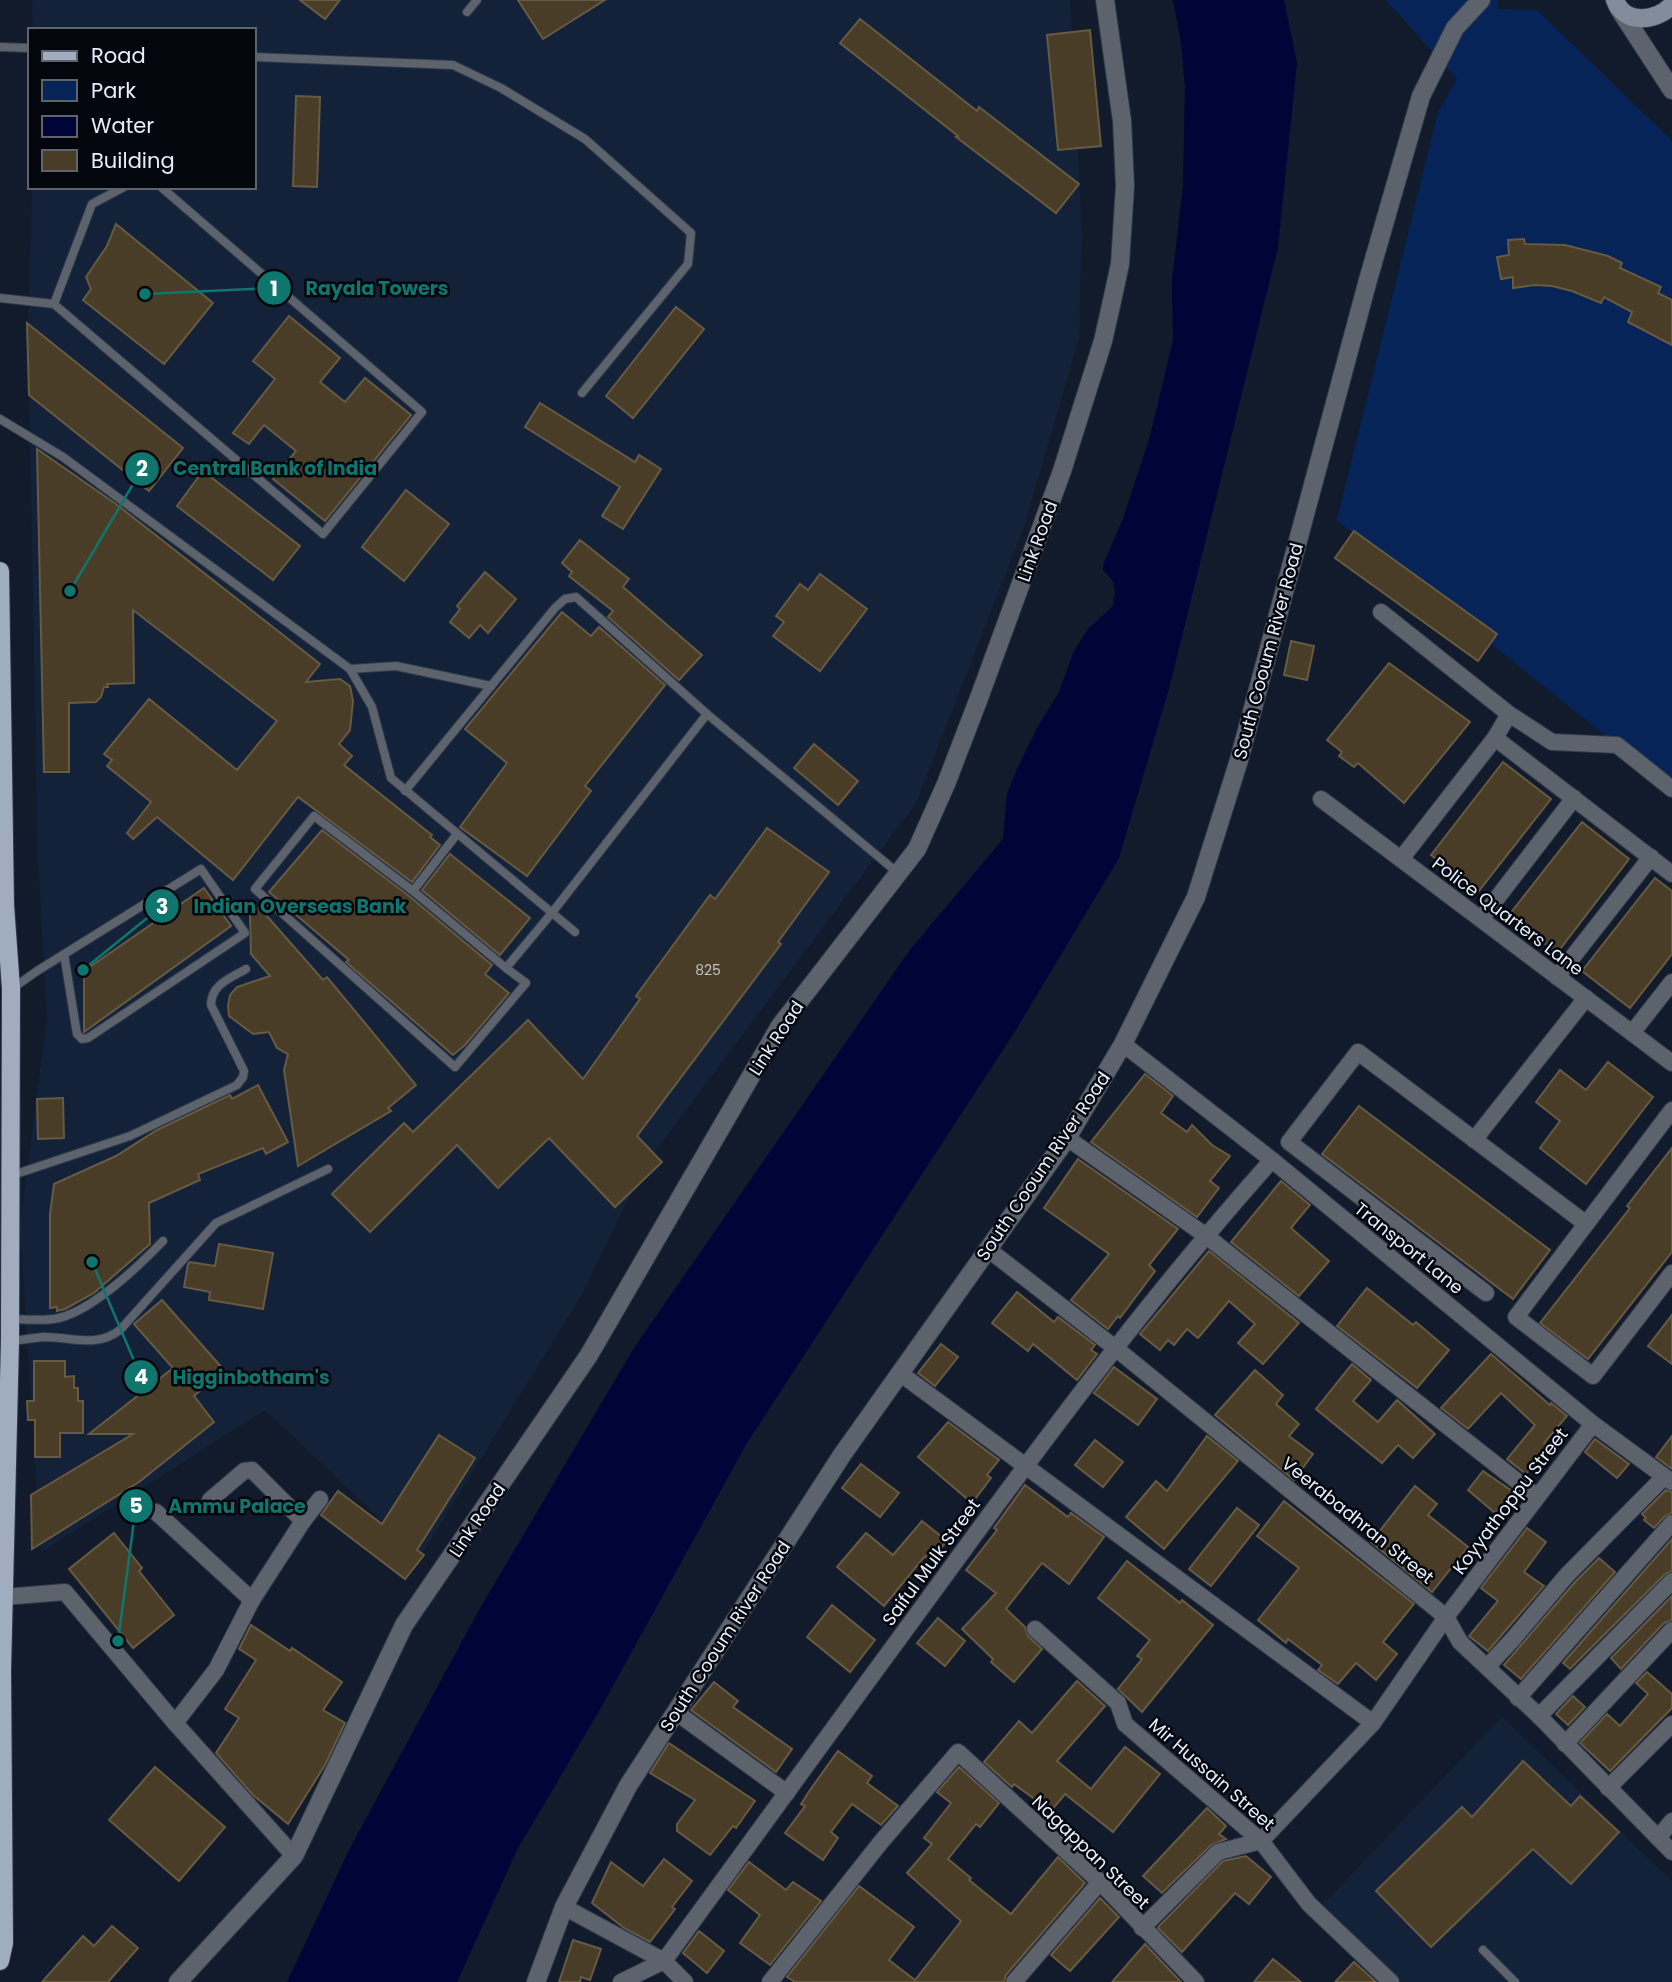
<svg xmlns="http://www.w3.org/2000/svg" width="1672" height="1982" font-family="Poppins,sans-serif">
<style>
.built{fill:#142239}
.green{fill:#062458}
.water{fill:#000437}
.building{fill:#493d28;stroke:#665a43;stroke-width:2}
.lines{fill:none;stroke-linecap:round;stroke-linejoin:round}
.service-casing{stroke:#2f3949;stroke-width:10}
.minor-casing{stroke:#2f3949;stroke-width:18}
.tertiary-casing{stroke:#2f3949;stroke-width:20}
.secondary-casing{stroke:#2f3949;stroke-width:20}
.primary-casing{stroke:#2f3949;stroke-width:20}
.service{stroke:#5d636c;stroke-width:8}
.minor{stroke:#5d636c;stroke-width:16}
.tertiary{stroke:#5d636c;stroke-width:18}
.secondary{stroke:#838c9b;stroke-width:18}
.primary{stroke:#a0acc0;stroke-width:18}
.labels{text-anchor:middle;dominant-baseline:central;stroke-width:5;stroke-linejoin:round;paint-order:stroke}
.number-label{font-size:14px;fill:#bfc2c6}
.street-label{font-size:18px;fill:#e6eefa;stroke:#03060d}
.leader{fill:none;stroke:#0f766e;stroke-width:2.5}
.callout-dot{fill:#0f766e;stroke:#03060d;stroke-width:2.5}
.mark-label{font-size:21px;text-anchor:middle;font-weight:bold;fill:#fff}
.callout-label{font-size:19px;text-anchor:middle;font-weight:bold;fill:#0f766e;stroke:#03060d;stroke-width:5;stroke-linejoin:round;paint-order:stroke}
</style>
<rect width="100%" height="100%" fill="#111b2c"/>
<g class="built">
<path d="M32,0H1070L1082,235L1079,338L1024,527L916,803L645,1165L581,1296L420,1557L265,1410L41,1552L20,1227L47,1019L38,862L28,337L32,187H254V30H33Z"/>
<path d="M1502,1717L1672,1881V1982H1398L1320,1907Z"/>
</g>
<path class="green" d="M1386,0H1498V9L1537,10L1672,141V789L1337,520L1438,112L1457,79Z"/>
<path class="water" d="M1173,0H1284L1297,63L1278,247L1170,685L1119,858L1014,1033L747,1443L598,1713L517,1850L457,1982H287L349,1850L479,1610L634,1348L909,951L1003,839L1007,794L1017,769L1037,728L1059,692L1074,651L1088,629L1113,606L1115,593L1113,581L1103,570L1104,562L1123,519L1150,436L1173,340L1172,281L1183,184L1185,87L1181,43Z"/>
<g class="building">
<path d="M300,0H340L325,19Z"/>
<path d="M518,0H605L543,39Z"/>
<path d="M860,19L977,111L979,107L1079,184L1056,213L956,137L958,136L840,43Z"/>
<path d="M1090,30L1101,146L1058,150L1047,35Z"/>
<path d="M296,96L320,97L317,187L293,186Z"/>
<path d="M116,224L213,303L164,364L83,300L91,289L86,277L107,246Z"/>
<path d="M1524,239L1525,244L1565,245L1608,256L1622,263L1620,268L1661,287L1658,293L1672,300V345L1628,322L1632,312L1604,297L1601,303L1572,291L1552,286L1535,285L1513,288V277L1501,279L1497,257L1509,255L1508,240Z"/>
<path d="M676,307L704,329L633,418L606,396Z"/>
<path d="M289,316L340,358L320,382L345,402L365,378L411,415L325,521L273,479L296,451L264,425L249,444L233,433L275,379L253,361Z"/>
<path d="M27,323L183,448L149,491L29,395Z"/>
<path d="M540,403L635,462L639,455L661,469L623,529L602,516L620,487L525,427Z"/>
<path d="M37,449L116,504L320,664L306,682L340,679L350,686L353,701L350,730L339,744L352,756L344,765L432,835L430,837L440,845L412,882L298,797L233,880L157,817L133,839L127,833L151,802L107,766L112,760L104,754L149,699L237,770L277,721L133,610L134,683L107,684L108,687H104L101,697L96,702L69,703V772H44Z"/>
<path d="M203,471L300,546L273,580L177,506Z"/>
<path d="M406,490L449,524L404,581L362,547Z"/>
<path d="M1354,531L1497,634L1478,661L1335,558Z"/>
<path d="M580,540L629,579L623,587L702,655L679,680L608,617L613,611L569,576L572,572L562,563Z"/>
<path d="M485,572L516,599L488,633L480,625L469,638L450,622L460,609L457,606Z"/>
<path d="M820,574L867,609L820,671L773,636L784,622L776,616L800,584L808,590Z"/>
<path d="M562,612L591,636L599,627L665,685L585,786L591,791L527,876L460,827L507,763L465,729Z"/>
<path d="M1291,641L1314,646L1307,680L1284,675Z"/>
<path d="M1389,663L1470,722L1404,803L1358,763L1354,767L1339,756L1342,752L1327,740Z"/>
<path d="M814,744L858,781L838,805L794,768Z"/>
<path d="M1503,762L1551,799L1478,892L1431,855Z"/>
<path d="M1582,822L1629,859L1557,953L1509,915Z"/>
<path d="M767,828L829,872L778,942L781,944L637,1136L662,1162L615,1207L549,1138L498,1188L457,1145L370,1232L332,1194L404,1123L413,1132L528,1020L583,1079L640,999L636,996L710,895L715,899Z"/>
<path d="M322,830L409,896L492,965L485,974L509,993L465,1045L453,1055L346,962L349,960L269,892Z"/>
<path d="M450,854L530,918L500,955L422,890Z"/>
<path d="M1655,878L1672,891V954L1630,1008L1582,971Z"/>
<path d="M204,888L231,926L84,1032V971Z"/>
<path d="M259,907L323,980L327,977L416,1085L388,1108L391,1111L298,1166L284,1070L288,1054L277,1048L269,1032L253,1034L229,1016L228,1006L230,995L237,987L270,976L251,954L250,915Z"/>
<path d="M1608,1062L1653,1097L1586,1184L1540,1148L1560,1121L1536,1102L1560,1070L1586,1090Z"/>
<path d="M1145,1074L1173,1096L1161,1113L1187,1132L1192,1125L1212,1145L1230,1156L1210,1181L1219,1188L1197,1217L1091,1142Z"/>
<path d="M258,1085L288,1142L266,1154L263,1148L198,1174L200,1180L149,1203L150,1244L94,1293L65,1309L57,1311V1307L50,1308V1214L54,1184L116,1156L157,1130L230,1095L232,1099Z"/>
<path d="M63,1098L64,1138L38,1139L37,1099Z"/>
<path d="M1359,1106L1550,1250L1513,1299L1322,1154Z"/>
<path d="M1672,1148V1252L1588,1359L1540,1323L1630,1208L1627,1206Z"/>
<path d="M1078,1159L1178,1229L1149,1265L1155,1271L1120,1318L1118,1316L1108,1329L1071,1300L1109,1254L1044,1208Z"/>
<path d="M1281,1181L1310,1205L1291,1228L1329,1261L1299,1296L1231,1242Z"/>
<path d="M219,1244L273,1253L263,1309L209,1300L210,1292L184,1287L188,1264L190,1262L215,1266Z"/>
<path d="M1209,1251L1299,1323L1263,1364L1238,1343L1255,1324L1229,1301L1198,1338L1187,1329L1174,1345L1168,1340L1160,1350L1140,1334Z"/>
<path d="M1367,1288L1413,1325L1416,1322L1449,1350L1417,1388L1337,1326Z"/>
<path d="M1017,1292L1054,1322L1058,1317L1095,1345L1091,1350L1097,1354L1077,1380L1033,1344L1028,1351L992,1323Z"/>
<path d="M162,1300L224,1370L194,1396L214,1422L139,1482L32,1549L31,1495L133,1434H89L173,1368L134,1324Z"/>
<path d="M1672,1315V1364L1648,1346Z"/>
<path d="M941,1344L958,1357L935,1386L918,1373Z"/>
<path d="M1491,1354L1550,1405L1551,1403L1567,1416L1544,1443L1548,1446L1526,1474L1507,1459L1535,1425L1501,1393L1468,1429L1441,1408Z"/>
<path d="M34,1361H65V1377L74,1376V1388H78V1401H83V1433H60V1457H35V1420H28L27,1401H34Z"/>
<path d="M1352,1364L1371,1380L1353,1401L1378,1422L1397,1400L1435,1434L1413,1458L1398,1445L1382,1463L1316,1409Z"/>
<path d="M1114,1367L1157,1399L1138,1425L1094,1393Z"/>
<path d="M1255,1370L1283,1395L1276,1404L1299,1424L1289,1436L1313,1454L1294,1480L1215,1415Z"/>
<path d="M948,1422L999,1460L987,1475L991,1478L972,1503L918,1457Z"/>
<path d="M439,1435L475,1458L417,1550L424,1555L405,1579L321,1515L338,1491L382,1524Z"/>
<path d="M1207,1436L1238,1461L1164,1549L1126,1517L1156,1481L1167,1491Z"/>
<path d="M1672,1436V1469L1656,1457Z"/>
<path d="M1595,1439L1629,1464L1617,1478L1585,1452Z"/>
<path d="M1095,1440L1123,1462L1103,1487L1075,1465Z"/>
<path d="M861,1464L899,1493L880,1517L842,1488Z"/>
<path d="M1483,1471L1512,1491L1495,1513L1468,1490Z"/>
<path d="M1025,1485L1068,1517L1071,1513L1104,1537L1069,1584L1042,1563L1006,1609L1025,1627L1028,1636L1042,1649L1014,1682L991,1662L993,1659L962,1629L996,1593L966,1570L997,1530L994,1528Z"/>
<path d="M1415,1486L1437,1504L1428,1515L1468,1547L1432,1592L1371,1542Z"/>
<path d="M1666,1490L1672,1492V1513L1665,1516L1654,1528L1644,1520L1646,1518L1642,1514Z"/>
<path d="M1284,1501L1414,1604L1383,1642L1397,1654L1376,1680L1356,1663L1338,1684L1318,1670L1322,1665L1288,1639L1286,1643L1258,1620L1299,1568L1257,1536Z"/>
<path d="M1237,1508L1259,1525L1211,1586L1189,1569Z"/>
<path d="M922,1521L947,1541L930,1561L925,1556L884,1606L837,1567L866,1533L893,1555Z"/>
<path d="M1527,1528L1546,1542L1524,1572L1544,1586L1488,1651L1469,1636L1498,1601L1481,1588Z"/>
<path d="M114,1533L142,1568L139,1571L174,1615L133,1648L69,1569Z"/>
<path d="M1672,1539V1571L1665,1574L1570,1669L1563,1663Z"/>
<path d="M1599,1558L1615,1572L1521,1679L1504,1665L1575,1582Z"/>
<path d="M1127,1561L1180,1603L1182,1600L1213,1625L1142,1712L1118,1689L1142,1659L1137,1656L1150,1640L1098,1598Z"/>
<path d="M1672,1596V1620L1664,1623L1621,1669L1611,1658Z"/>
<path d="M832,1605L875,1640L850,1672L807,1637Z"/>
<path d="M938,1618L965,1641L945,1666L917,1643Z"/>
<path d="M251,1625L290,1651L292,1648L342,1682L323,1710L345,1723L325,1765L288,1824L253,1795L216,1753L239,1718L225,1709L256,1660L239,1649Z"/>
<path d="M1647,1672L1672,1694V1708L1610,1771L1580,1743L1607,1714L1620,1726L1648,1694L1636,1683Z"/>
<path d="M1077,1681L1105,1706L1057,1761L1091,1789L1125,1747L1160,1774L1113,1832L1065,1794L1051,1811L1014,1784L1012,1787L984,1762L1019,1721L1032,1733Z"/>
<path d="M714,1682L738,1701L733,1707L792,1749L776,1772L691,1710Z"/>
<path d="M1573,1696L1585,1707L1568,1725L1556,1714Z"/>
<path d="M669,1743L755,1801L736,1828L733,1826L710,1855L677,1831V1824L695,1800L650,1773Z"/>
<path d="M838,1751L872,1776L867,1783L898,1806L881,1825L852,1804L831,1832L838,1838L823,1860L785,1833L805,1806L801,1804L810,1790Z"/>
<path d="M1523,1761L1571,1806L1580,1796L1619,1832L1571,1884L1533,1849L1431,1947L1376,1891L1462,1807L1472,1817Z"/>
<path d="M155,1767L225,1827L179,1881L109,1820Z"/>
<path d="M959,1767L999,1803L980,1827L976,1824L948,1859L971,1878L969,1880L1011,1914L1058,1857L1085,1883L1006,1975L1004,1982H795L787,1977L859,1886L914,1927L889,1960L915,1980L961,1921L907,1873L932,1844L924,1838L951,1803L937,1792Z"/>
<path d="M1207,1808L1226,1826L1219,1834L1226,1839L1211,1845L1162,1893L1143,1876Z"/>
<path d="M1246,1856L1271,1877L1249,1904L1235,1893L1182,1952L1158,1928L1159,1926L1223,1861Z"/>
<path d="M664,1859L692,1881L672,1907L675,1909L650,1942L624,1928L592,1903L611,1862L643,1886Z"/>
<path d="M749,1862L786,1890L793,1882L821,1901L770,1965L740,1943L760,1915L728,1890Z"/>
<path d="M1100,1898L1119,1917L1070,1971L1051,1955Z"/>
<path d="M112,1926L138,1948L108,1982H42L83,1936L94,1946Z"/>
<path d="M699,1931L724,1951L707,1973L683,1953Z"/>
<path d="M573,1940L601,1949L590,1980L581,1977L580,1982H559Z"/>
<path d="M1145,1944L1181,1982H1112Z"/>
<path d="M1273,1959L1301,1982H1254Z"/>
<path d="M1354,1962L1376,1982H1335Z"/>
</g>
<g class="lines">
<g class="service-casing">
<g id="service">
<path d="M467,12L477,0"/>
<path d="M0,47L30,48"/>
<path d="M254,57L453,65L501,88L585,139L691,233L688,264L582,393"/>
<path d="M0,298L54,304L323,534L422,412L161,187"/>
<path d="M54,304L92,204L124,187"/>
<path d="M0,419L63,457L350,669L372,707L391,778L575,932"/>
<path d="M350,669L396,666L491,686"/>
<path d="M405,791L555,608L565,599L576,597L707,714"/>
<path d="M457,834L413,891L314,816L255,889L455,1067L526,983L506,968"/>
<path d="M413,891L506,968L551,914L707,714L898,873"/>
<path d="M13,988L37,971L201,869L245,933L88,1038L82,1039L77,1034L64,954"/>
<path d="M10,1176L130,1136L237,1085L243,1077L244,1071L211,1005C211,984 231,978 246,969"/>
<path d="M10,1319C24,1319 40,1321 54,1319C89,1314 139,1266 163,1241"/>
<path d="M10,1341C21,1340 33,1338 44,1337C72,1337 97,1348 120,1330L216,1223L328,1169"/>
<path d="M1483,1950L1515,1982"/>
</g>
</g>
<g class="minor-casing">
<g id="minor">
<path d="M1381,612L1509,714L1552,742L1617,745L1672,789"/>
<path d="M1495,738L1672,874"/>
<path d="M1321,799L1672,1063"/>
<path d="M1401,859L1495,738L1509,714"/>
<path d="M1481,919L1574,798"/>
<path d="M1557,977L1651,857"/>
<path d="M1632,1033L1672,982"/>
<path d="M1123,1044L1272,1160L1593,1424L1672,1482"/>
<path d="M1672,1110L1516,1317L1593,1376L1672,1273"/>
<path d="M1067,1138L1205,1235L1536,1496"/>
<path d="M1474,1140L1586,998"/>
<path d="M989,1250L1114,1347L1446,1617L1460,1642L1539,1716L1672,1852"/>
<path d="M1486,1293L1289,1142L1358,1052L1585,1223"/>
<path d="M901,1374L1373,1723"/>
<path d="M210,1500L244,1471L252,1470L303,1521"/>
<path d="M156,1512L252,1600"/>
<path d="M4,1597L65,1592L175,1723L294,1856"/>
<path d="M1035,1629L1118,1703L1125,1724L1261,1841L1309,1904L1391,1982"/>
<path d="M1487,1667L1513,1639L1567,1575L1664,1477"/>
<path d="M1518,1698L1672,1523"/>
<path d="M677,1713L787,1793"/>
<path d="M1539,1716L1672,1581"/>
<path d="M175,1723L216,1670L252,1600L303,1521L320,1499"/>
<path d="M1565,1744L1672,1630"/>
<path d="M1608,1788L1672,1724"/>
<path d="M1658,1838L1672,1821"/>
<path d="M564,1907L664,1961L685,1982"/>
<path d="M1142,1928L1218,1852L1261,1841L1373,1723L1446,1617L1593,1424"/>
<path d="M621,1982L664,1961C750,1843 836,1724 923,1606C1034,1453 1146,1301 1272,1160"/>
<path d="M770,1982L881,1842L958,1752L1100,1882L1196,1982"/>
<path d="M1014,1982L1100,1882"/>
</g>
</g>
<g class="tertiary-casing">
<g id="tertiary">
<path d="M1618,7L1672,90"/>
<path d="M178,1982L294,1856L404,1625L589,1355L780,1026L917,849L946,784L979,698L1062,471L1103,341L1112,301L1120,264L1125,186L1122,121L1105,0"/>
<path d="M536,1982L564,1907L628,1786L842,1455L1067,1138L1123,1044L1196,897L1239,760L1368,280L1421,96L1455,28L1481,0"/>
</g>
</g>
<g class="secondary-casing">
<path id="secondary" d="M1615,0C1624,25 1656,22 1672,5"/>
</g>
<g class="primary-casing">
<path id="primary" d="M0,571L5,905L11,989L10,1341L2,1670L4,1943L0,1961"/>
</g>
<use href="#service" class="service"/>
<use href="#minor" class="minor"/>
<use href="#tertiary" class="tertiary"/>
<use href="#secondary" class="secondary"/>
<use href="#primary" class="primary"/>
</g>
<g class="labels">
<g class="number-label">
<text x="708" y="970">825</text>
</g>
<g class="street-label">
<text transform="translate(1037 541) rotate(-70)">Link Road</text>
<text transform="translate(1268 651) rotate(-75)">South Cooum River Road</text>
<text transform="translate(1508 916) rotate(37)">Police Quarters Lane</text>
<text transform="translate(776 1038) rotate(-57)">Link Road</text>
<text transform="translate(1043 1166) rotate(-56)">South Cooum River Road</text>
<text transform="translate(1409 1248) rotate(39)">Transport Lane</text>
<text transform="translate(1510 1501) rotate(-53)">Koyyathoppu Street</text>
<text transform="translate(477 1520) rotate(-56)">Link Road</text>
<text transform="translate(1358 1520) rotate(39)">Veerabadhran Street</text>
<text transform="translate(931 1562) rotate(-54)">Saiful Mulk Street</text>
<text transform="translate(725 1636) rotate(-57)">South Cooum River Road</text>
<text transform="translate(1212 1774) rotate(41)">Mir Hussain Street</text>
<text transform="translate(1091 1852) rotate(44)">Nagappan Street</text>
</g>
</g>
<path class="leader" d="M145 294L274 288M70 591L142 469M83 970L162 906M92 1262L141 1377M118 1641L136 1506"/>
<g class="callout-dot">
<circle cx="145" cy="294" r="7"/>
<circle cx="70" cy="591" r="7"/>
<circle cx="83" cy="970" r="7"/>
<circle cx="92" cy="1262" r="7"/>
<circle cx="118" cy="1641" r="7"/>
<circle cx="274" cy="288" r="18"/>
<circle cx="142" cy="469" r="18"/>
<circle cx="162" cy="906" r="18"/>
<circle cx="141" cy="1377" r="18"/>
<circle cx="136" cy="1506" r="18"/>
</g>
<g class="mark-label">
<text x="274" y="296">1</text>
<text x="142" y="476">2</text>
<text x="162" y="914">3</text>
<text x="141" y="1384">4</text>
<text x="136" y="1513">5</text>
</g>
<g class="callout-label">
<text x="377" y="295">Rayala Towers</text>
<text x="275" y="475">Central Bank of India</text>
<text x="300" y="913">Indian Overseas Bank</text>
<text x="251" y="1384">Higginbotham's</text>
<text x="237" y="1513">Ammu Palace</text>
</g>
<rect x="28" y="28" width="228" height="161" fill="#03060d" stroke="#5e636c" stroke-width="2"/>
<rect x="42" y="51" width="35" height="10" fill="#a0acc0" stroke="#5e636c" stroke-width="2"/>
<text x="91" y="63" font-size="21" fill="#e6eefa">Road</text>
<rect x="42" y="80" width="35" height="21" fill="#062458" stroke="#5e636c" stroke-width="2"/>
<text x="91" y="98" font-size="21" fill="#e6eefa">Park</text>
<rect x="42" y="116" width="35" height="21" fill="#000437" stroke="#5e636c" stroke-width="2"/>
<text x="91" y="133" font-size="21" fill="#e6eefa">Water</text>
<rect x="42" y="150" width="35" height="21" fill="#493d28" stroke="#5e636c" stroke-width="2"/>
<text x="91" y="168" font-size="21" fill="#e6eefa">Building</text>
</svg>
